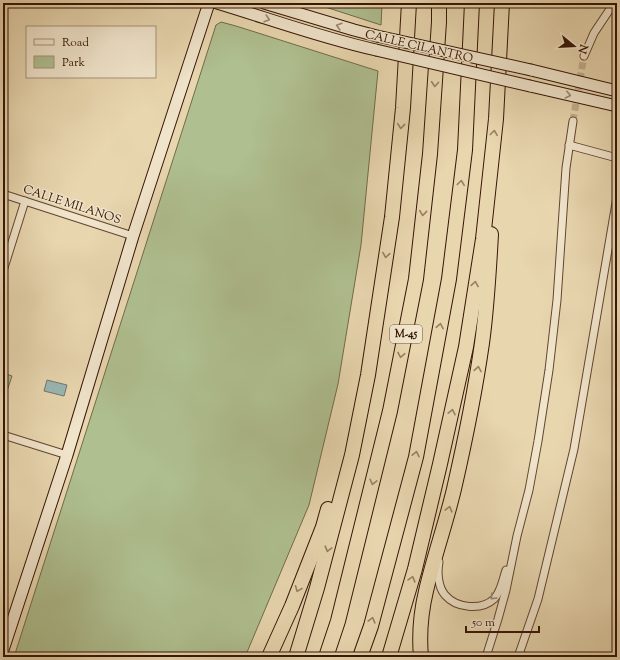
<svg xmlns="http://www.w3.org/2000/svg" width="620" height="660" font-family="'Sorts Mill Goudy',serif">
<style>
.green{fill:#afbf90;stroke:#726a4a}
.water{fill:#99b7b4;stroke:#71766e}
.lines{fill:none;stroke-linecap:round;stroke-linejoin:round}
.street-tunnel{stroke:#c4af8d;stroke-width:7;stroke-dasharray:7 3.5;stroke-linecap:butt}
.street-casing{stroke:#624530;stroke-width:9}
.secondary-casing{stroke:#361505;stroke-width:13}
.highway-casing{stroke:#361505;stroke-width:16}
.street{stroke:#f0e4cb;stroke-width:7}
.secondary{stroke:#f0e4cb;stroke-width:11}
.highway{stroke:#e8d6af;stroke-width:14}
.secondary-bridge-casing{stroke:#361505;stroke-width:13;stroke-linecap:butt}
.secondary-bridge{stroke:#f0e4cb;stroke-width:11}
.oneway{stroke:#9c8772}
.oneway2{stroke:#987f62}
.labels{text-anchor:middle;dominant-baseline:central;stroke-width:3;stroke-linejoin:round;paint-order:stroke}
.shield{fill:#f0e4cb;stroke:#6e5340;stroke-width:1}
.shield-label{font-size:11px;font-weight:bold;fill:#361505}
.street-label{font-size:12px;fill:#361505;stroke:#f0e4cb}
</style>
<rect width="100%" height="100%" fill="#e8d6af"/>
<filter id="stains"><feTurbulence type="fractalNoise" baseFrequency=".005" numOctaves="4"/><feColorMatrix values="0 0 0 0 .2 0 0 0 0 .09 0 0 0 0 .02 0 0 0 .5 -.17"/></filter>
<radialGradient id="worn" r=".72"><stop offset=".6" stop-color="#630" stop-opacity="0"/><stop offset="1" stop-color="#630" stop-opacity=".3"/></radialGradient>
<g class="green">
<path d="M313,3H382L381,25Z"/>
<path d="M221,22L236,26L378,71L361,245L338,384L309,505L245,657H14L216,25Z"/>
<path d="M3,373L12,376L7,391L3,390Z"/>
</g>
<path class="water" d="M47,380L67,385L64,396L44,391Z"/>
<g class="lines">
<path class="street-tunnel" d="M573,121L584,56"/>
<g class="street-casing">
<g id="street">
<path d="M584,56L594,33L614,3"/>
<path d="M569,145L617,158"/>
<path d="M3,194L133,236"/>
<path d="M3,271L25,201"/>
<path d="M3,435L67,455"/>
<path d="M439,562C437,572 438,587 445,595C456,608 481,611 494,599C501,592 503,579 506,570"/>
<path d="M486,657L498,619L506,590L517,536L529,490L538,441L549,370L557,300L566,168L573,121"/>
<path d="M518,657L538,599L574,449L617,197"/>
</g>
</g>
<g class="secondary-casing">
<g id="secondary">
<path d="M217,3C270,19 322,38 376,50"/>
<path d="M264,3L354,30L377,36"/>
<path d="M531,70L617,91"/>
<path d="M530,86L617,106"/>
<path d="M3,650L67,455L133,236L209,3"/>
</g>
</g>
<g class="highway-casing">
<g id="highway">
<path d="M269,657L292,606L323,527L328,509"/>
<path d="M296,657L317,588L352,455L368,375L392,217L403,108L409,3"/>
<path d="M326,657L338,621L390,411L416,279L430,154L439,22V3"/>
<path d="M360,657L371,626L416,457L449,279L465,150L472,3"/>
<path d="M389,657L415,569L440,464L466,347L483,239L496,119L502,3"/>
<path d="M421,657C419,635 421,612 426,591C434,556 446,523 454,489C465,441 475,392 482,343C487,307 489,271 491,234"/>
</g>
</g>
<use href="#street" class="street"/>
<use href="#secondary" class="secondary"/>
<use href="#highway" class="highway"/>
<g class="secondary-bridge-casing">
<g id="secondary-bridge">
<path d="M377,36L531,70"/>
<path d="M376,50L530,86"/>
</g>
</g>
<use href="#secondary-bridge" class="secondary-bridge"/>
</g>
<defs><path id="oneway-chevron" d="M-2-3.5L2.5 0L-2 3.5" fill="none" stroke-width="1.6" stroke-linecap="round" stroke-linejoin="round"/></defs>
<g class="oneway">
<use href="#oneway-chevron" transform="translate(267 19) rotate(18)"/>
<use href="#oneway-chevron" transform="translate(339 26) rotate(-163)"/>
<use href="#oneway-chevron" transform="translate(568 95) rotate(13)"/>
<use href="#oneway-chevron" transform="translate(493 597) rotate(135)"/>
</g>
<g class="oneway2">
<use href="#oneway-chevron" transform="translate(435 84) rotate(94)"/>
<use href="#oneway-chevron" transform="translate(401 126) rotate(96)"/>
<use href="#oneway-chevron" transform="translate(494 133) rotate(-83)"/>
<use href="#oneway-chevron" transform="translate(461 183) rotate(-83)"/>
<use href="#oneway-chevron" transform="translate(423 213) rotate(96)"/>
<use href="#oneway-chevron" transform="translate(386 255) rotate(99)"/>
<use href="#oneway-chevron" transform="translate(475 284) rotate(-81)"/>
<use href="#oneway-chevron" transform="translate(440 326) rotate(-79)"/>
<use href="#oneway-chevron" transform="translate(401 355) rotate(101)"/>
<use href="#oneway-chevron" transform="translate(478 369) rotate(-80)"/>
<use href="#oneway-chevron" transform="translate(452 412) rotate(-78)"/>
<use href="#oneway-chevron" transform="translate(416 454) rotate(-78)"/>
<use href="#oneway-chevron" transform="translate(373 482) rotate(104)"/>
<use href="#oneway-chevron" transform="translate(449 509) rotate(-75)"/>
<use href="#oneway-chevron" transform="translate(328 549) rotate(105)"/>
<use href="#oneway-chevron" transform="translate(412 579) rotate(-74)"/>
<use href="#oneway-chevron" transform="translate(298 589) rotate(112)"/>
<use href="#oneway-chevron" transform="translate(372 620) rotate(-75)"/>
</g>
<g class="labels">
<rect class="shield" x="390" y="325" width="32" height="18" rx="3"/>
<g class="shield-label">
<text x="406" y="334">M-45</text>
</g>
<g class="street-label">
<text transform="translate(419 47) rotate(13)">CALLE CILANTRO</text>
<text transform="translate(72 205) rotate(18)">CALLE MILANOS</text>
</g>
</g>
<rect width="620" height="660" fill="none" stroke="#e8d6af" stroke-width="16"/>
<rect x="4" y="4" width="612" height="652" fill="none" stroke="#361505" stroke-width="2"/>
<rect x="8" y="8" width="604" height="644" fill="none" stroke="#361505"/>
<rect x="26" y="26" width="130" height="52" fill="#f0e4cb" stroke="#a6917c"/>
<rect x="34" y="39" width="20" height="6" fill="#f0e4cb" stroke="#a6917c"/>
<text x="62" y="46" font-size="12" fill="#361505">Road</text>
<rect x="34" y="56" width="20" height="12" fill="#afbf90" stroke="#a6917c"/>
<text x="62" y="66" font-size="12" fill="#361505">Park</text>
<g transform="translate(574 46) rotate(108)" stroke="#f0e4cb" stroke-width="3" paint-order="stroke">
<path d="M0-3L7 15L0 10L-7 15Z" fill="#361505"/>
<text y="-6" font-size="11" font-weight="bold" text-anchor="middle" fill="#361505">N</text>
</g>
<path d="M466 626v6h73v-6" fill="none" stroke="#361505" stroke-width="2"/>
<text x="472" y="626" font-size="12" fill="#361505" stroke="#f0e4cb" stroke-width="3" paint-order="stroke">50 m</text>
<rect width="100%" height="100%" filter="url(#stains)"/>
<rect width="100%" height="100%" fill="url(#worn)"/>
</svg>
